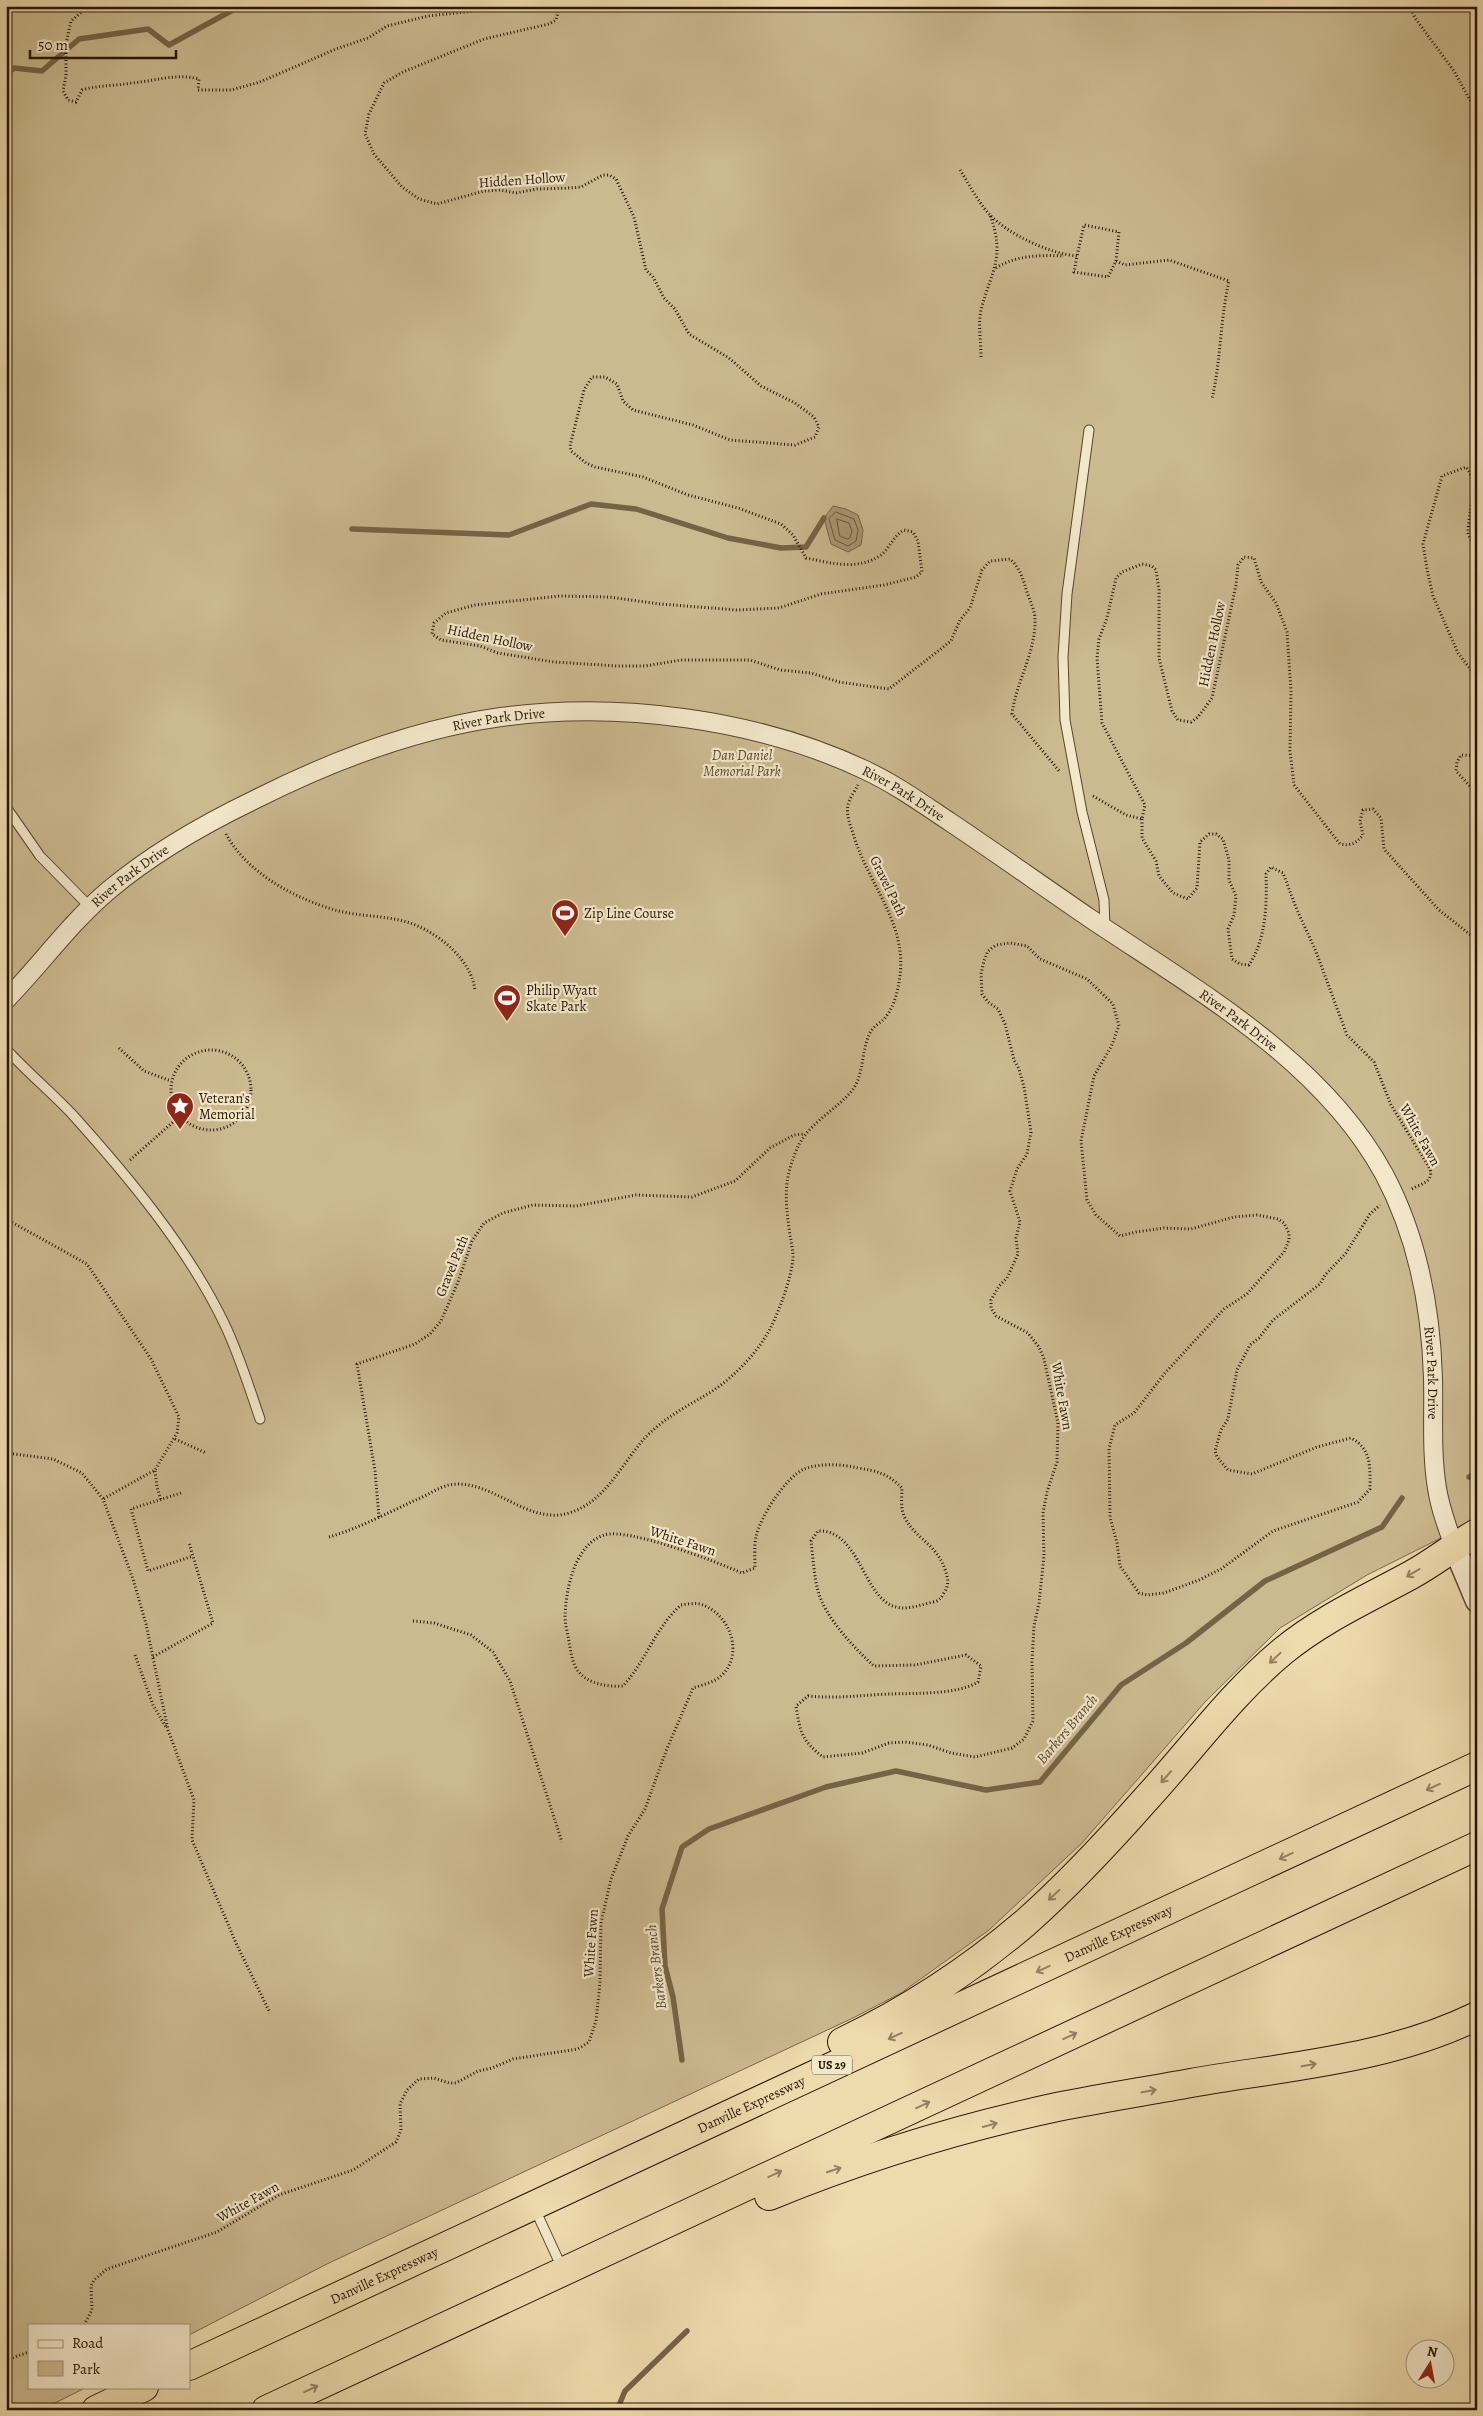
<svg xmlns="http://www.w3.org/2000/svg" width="1483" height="2416" font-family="Alegreya,serif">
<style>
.green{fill:#cbb990;stroke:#786748}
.water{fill:#a99772;stroke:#756344}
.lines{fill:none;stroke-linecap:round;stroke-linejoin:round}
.shore{stroke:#685639;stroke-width:1}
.stream{stroke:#756344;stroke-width:5.5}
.service-casing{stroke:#58462b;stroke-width:11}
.minor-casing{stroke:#58462b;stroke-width:20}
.tertiary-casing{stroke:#58462b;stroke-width:25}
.motorway-casing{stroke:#261500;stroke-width:30}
.path{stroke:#261500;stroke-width:3;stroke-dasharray:1 2.5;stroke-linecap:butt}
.service{stroke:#f3e7ca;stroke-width:9}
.minor{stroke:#f3e7ca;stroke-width:18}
.tertiary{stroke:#f3e7ca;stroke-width:22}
.motorway{stroke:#eddaad;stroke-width:28}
.oneway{stroke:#93815f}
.labels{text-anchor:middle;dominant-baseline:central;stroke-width:4.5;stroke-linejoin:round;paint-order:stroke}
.shield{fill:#f3e7ca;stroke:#64543d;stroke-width:1}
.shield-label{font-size:12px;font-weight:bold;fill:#261500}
.street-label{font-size:14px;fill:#261500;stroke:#f3e7ca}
.park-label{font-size:14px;font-style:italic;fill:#58462b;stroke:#f3e7ca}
.poi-label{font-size:14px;fill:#261500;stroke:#f3e7ca;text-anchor:start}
.water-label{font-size:15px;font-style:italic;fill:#5a492e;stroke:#f3e7ca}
</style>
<rect width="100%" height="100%" fill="#eddaad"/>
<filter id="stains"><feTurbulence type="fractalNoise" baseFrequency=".004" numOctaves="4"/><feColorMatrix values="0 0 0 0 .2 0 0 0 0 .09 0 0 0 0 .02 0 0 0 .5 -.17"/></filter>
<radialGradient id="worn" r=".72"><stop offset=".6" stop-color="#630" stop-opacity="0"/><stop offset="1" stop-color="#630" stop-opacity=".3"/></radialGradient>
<path class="green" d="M6,6H1477V1520L1367,1575L1280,1628L1205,1702L1082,1843L989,1930L901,1993L853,2018L329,2263L189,2335V2325H29V2387H87L41,2410H6Z"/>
<path class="water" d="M833,506L846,509L858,515L863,530L861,545L848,552L831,544L824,518Z"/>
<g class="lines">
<g class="shore">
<path d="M836,512L854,519L858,530L856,541L848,546L835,540L829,519Z"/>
<path d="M837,519L849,523L852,531L850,538L847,539L840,536Z"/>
</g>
<g class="stream">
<path d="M6,75L14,68L42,71L79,39L148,29L169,45L240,6"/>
<path d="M352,529L509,535L591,504L636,509L728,538L781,548L806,547L824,518"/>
<path d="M1469,1477L1477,1473"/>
<path d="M682,2060L673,1997L665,1966L662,1909L682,1847L709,1829L826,1787L896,1771L986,1790L1040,1782L1121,1685L1186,1643L1265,1581L1382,1527L1402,1498"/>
<path d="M617,2410L625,2391L687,2331"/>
</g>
<g class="service-casing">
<g id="service">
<path d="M1089,430L1067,594L1063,657L1065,720L1082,812L1104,900L1105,929"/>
<path d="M6,807L40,856L90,907"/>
<path d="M6,1049C27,1072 50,1091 71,1113C127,1175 188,1248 224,1323C239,1354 249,1387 260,1419"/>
<path d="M534,2207L562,2268"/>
</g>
</g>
<g class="minor-casing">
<g id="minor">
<path id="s1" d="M6,1000C41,964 71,922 109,890C153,853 202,825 254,800C331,761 415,729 501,717C619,701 757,719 865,770C895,784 923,804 950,822C998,854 1044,887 1091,919C1195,989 1322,1060 1384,1174C1417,1236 1431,1308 1433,1378C1434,1415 1431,1452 1437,1488C1440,1508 1447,1527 1454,1546"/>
</g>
</g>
<g class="tertiary-casing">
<path id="tertiary" d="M1454,1546L1477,1601"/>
</g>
<g class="motorway-casing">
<g id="motorway">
<path d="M842,2042C907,2011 971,1969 1025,1923C1068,1885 1108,1842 1146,1799C1191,1750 1232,1693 1283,1651C1322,1619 1367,1599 1411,1575C1433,1563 1454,1546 1477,1533"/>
<path d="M769,2196C862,2158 959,2128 1057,2107C1102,2098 1147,2091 1191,2083C1288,2066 1387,2060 1477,2016"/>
<path id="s2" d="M189,2366L1477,1766"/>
<path d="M96,2410L144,2387"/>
<path d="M266,2410L1477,1846"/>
</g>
</g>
<g class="path">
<path d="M89,6L71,21L66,44V75L63,91L68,100L76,102L82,90C99,85 115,86 132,83C155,81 176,73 199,79L198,90H231L260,82L336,49L368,38L387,26L428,16L494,9L542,6"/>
<path d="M545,6L554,8L558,12L556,20L549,24L484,39L403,72L384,83L369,114L365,134L374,154L402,187L419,199L437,204L484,191L500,190L516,193L537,189L570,188L581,187L603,175H609L616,179L634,217L646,270L653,277L664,298L675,309L689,334L729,358L761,386L795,403L814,417L819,427L815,437L795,445L730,440L693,425L633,410L623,401L617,384L605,377H592L584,390L570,446L571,451L586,463L595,467L643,477L688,495L738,508L781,524L793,535L806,558C831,563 858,571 881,555C890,548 893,536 904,530L913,532L918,541L922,572L916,577L884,585L821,594L779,608L737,610L660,604L609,597L560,596L475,605L446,613L434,623L432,634L441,640L480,646L498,653L554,662L617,666H645L681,660H750L780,670L811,673L839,682L889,689L951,641L960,620L970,608L982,570L990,561L1010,559C1019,567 1023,578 1026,589C1029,599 1035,610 1035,619C1036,652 1016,682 1012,714L1060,772"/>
<path d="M1410,6L1415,18L1454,71L1477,113"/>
<path d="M960,170C969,184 978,202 990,215C1008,234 1050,254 1077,256L1074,272L1108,277L1116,261L1119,232L1084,225L1077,256"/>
<path d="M1116,261L1125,265L1169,260L1229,281C1220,320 1221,360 1212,399"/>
<path d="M996,268C1016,255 1041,255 1064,256"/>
<path d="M981,357C981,341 978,325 981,310C991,271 1006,258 990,215"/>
<path d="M1477,549C1474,544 1468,537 1468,532C1468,512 1480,483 1466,467L1442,476L1423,544L1427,569L1433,596L1458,653L1477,678"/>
<path d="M1477,756L1461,755L1457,762L1456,771L1477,794"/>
<path d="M1093,796L1126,815L1142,819L1145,805L1102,723L1097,658L1099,639L1107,618L1116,578L1122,572L1142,564L1152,566L1156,570L1159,590V658L1172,711L1178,720L1191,722L1198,717L1212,698L1236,585L1238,565L1244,557L1254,558L1261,582L1276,603L1287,632L1291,691L1290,751L1294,785L1340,844C1350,846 1356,844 1363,835L1360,821L1363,810L1373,809L1381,818L1384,849L1439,910L1477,940"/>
<path d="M1142,819V838L1156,861L1159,876L1173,893L1188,899L1197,888L1200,842L1209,834H1216L1223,839L1229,860V880L1236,896L1234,915L1228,929L1232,959L1240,964L1249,965C1266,939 1267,905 1266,874L1271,867L1283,873L1297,910L1315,949L1347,1035L1374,1062L1391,1105L1430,1169C1434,1183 1419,1184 1410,1190"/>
<path d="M226,834C247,873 294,898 335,910C360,917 386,915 410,923C439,933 472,960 475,991"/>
<path d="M119,1048L144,1071L171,1081"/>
<circle cx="211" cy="1090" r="40"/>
<path d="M130,1160L180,1116"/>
<path d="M6,1219L87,1264L151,1359L179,1417L177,1433L155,1470L103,1499"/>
<path d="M175,1439L206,1453"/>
<path d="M6,1453L53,1459L82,1473L103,1499L133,1579L146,1624L168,1730L194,1800L192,1840L236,1943L270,2013"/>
<path d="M155,1471L157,1487L161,1500"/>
<path d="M181,1493L131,1509L148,1571L193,1556"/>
<path d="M379,1517L375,1471L357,1364L415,1344L430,1334L441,1321L458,1282L472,1241L484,1223L503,1213L533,1205L576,1206L636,1195L692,1197L735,1181L770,1148L794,1135L805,1134"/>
<path d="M329,1537C360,1528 389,1512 418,1499C428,1495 439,1487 449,1485C491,1477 527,1526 569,1513C605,1502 621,1465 644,1439C664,1417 690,1405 714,1390C736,1375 759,1351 771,1327C780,1309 792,1276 793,1257C793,1248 790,1238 789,1228C785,1198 784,1180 796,1151C806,1125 832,1113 850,1093C864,1078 861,1053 869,1035C872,1027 879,1024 884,1019C893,1009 897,995 899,982C910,925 867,884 853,833C850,825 846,814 848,805C849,799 855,791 858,785"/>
<path d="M413,1621L434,1623L471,1635L493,1652L510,1681L562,1842"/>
<path d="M135,1655L153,1705L166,1727"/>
<path d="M153,1657L213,1623L189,1543"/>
<path d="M84,2325L92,2310L91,2286L94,2280L107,2269L217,2232L279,2195L353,2170L396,2142L401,2130L400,2104L407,2090L419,2079L434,2078L449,2083H456L478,2071L492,2068L513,2059L578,2049L589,2042L596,2021L600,1983L601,1923L611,1879L628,1836L645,1809L666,1751L693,1688C702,1685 715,1682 721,1676C745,1654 730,1613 700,1604C694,1603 687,1604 681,1605C655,1628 646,1661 623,1686C607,1687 588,1684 578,1671C572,1663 571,1652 569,1642C568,1634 565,1625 565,1616C566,1590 574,1545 604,1535C627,1527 717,1562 742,1573L755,1568C755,1558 754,1546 756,1537C760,1517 786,1477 804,1469C820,1463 842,1464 858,1468C877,1471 887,1473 902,1488C902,1497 900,1509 905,1518C917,1541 936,1542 946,1572C948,1579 949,1586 944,1593C941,1598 939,1601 933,1602C920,1605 908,1610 896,1607C863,1599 860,1529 818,1531L811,1541C813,1557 814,1576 818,1591C825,1617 854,1648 874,1666L915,1665L966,1655L981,1666L978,1682C957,1695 915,1693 890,1694C862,1695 836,1699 808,1696L796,1706C800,1732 802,1741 823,1757L862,1753L889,1743L905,1742L928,1745L951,1753L975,1757L1012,1748L1024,1739L1033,1721L1032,1662L1034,1626L1039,1603L1044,1556L1043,1513L1047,1492L1057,1462L1058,1423L1044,1359L1039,1347L1028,1333L996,1316L991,1308V1300L999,1286L1007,1278L1018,1254L1016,1238L1020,1222L1010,1191L1017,1169L1027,1154L1031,1132L1024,1087L1019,1069L1014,1060L1005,1024L998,1009L988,1002L982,994L981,974L984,961L988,951L996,945L1010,943L1027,946L1040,959L1087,979L1113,1004L1119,1026L1111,1047L1094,1076L1081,1141L1087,1200L1096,1215L1120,1236L1136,1232L1164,1228L1191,1229L1234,1217L1257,1215L1278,1219L1284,1223L1289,1233V1240L1284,1252L1247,1294L1224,1309L1165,1373L1134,1413L1115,1425L1109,1449L1110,1517L1117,1543L1120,1566L1139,1593L1147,1595L1164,1593L1199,1580L1221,1569L1273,1531L1358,1502L1370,1489C1370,1468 1372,1449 1351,1438L1317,1447L1252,1474L1228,1470L1217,1457L1215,1451L1221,1430L1228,1419L1237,1370L1250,1345L1259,1338L1273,1320L1320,1284L1325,1275L1346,1253L1370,1214L1380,1205"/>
<path d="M6,2360L29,2352"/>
</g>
<use href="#service" class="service"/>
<use href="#minor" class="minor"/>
<use href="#tertiary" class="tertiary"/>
<use href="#motorway" class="motorway"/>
</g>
<defs><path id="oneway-shaft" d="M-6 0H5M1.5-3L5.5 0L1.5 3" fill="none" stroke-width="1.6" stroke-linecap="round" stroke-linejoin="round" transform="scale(1.25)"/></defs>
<g class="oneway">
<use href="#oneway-shaft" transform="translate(1413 1573) rotate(149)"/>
<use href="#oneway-shaft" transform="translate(1275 1658) rotate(137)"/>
<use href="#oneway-shaft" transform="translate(1166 1777) rotate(131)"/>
<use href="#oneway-shaft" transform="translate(1433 1787) rotate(155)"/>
<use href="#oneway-shaft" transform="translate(1286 1856) rotate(155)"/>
<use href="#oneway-shaft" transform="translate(1054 1895) rotate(137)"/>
<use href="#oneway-shaft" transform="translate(1043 1969) rotate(155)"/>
<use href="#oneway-shaft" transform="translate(895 2036) rotate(155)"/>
<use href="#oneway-shaft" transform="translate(1070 2036) rotate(-25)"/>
<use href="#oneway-shaft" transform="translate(1309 2065) rotate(-9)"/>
<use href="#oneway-shaft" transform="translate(1149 2091) rotate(-10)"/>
<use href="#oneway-shaft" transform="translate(923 2105) rotate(-25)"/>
<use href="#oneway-shaft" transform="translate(990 2125) rotate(-15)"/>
<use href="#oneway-shaft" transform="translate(834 2170) rotate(-18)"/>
<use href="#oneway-shaft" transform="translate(775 2174) rotate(-25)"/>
<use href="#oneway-shaft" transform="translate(311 2389) rotate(-25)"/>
</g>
<defs>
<g id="stadium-pin" transform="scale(1.4375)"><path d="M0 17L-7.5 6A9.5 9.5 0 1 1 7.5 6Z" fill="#8f2418" stroke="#f3e7ca"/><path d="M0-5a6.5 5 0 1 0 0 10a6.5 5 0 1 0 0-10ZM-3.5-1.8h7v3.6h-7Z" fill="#fff"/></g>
<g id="sight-pin" transform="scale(1.4375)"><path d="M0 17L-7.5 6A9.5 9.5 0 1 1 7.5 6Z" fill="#8f2418" stroke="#f3e7ca"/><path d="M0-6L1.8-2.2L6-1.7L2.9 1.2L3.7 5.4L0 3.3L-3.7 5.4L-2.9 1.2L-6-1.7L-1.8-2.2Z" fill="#fff"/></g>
</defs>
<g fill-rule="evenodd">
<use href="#stadium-pin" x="565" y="913"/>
<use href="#stadium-pin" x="507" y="998"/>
<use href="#sight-pin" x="180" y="1106"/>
</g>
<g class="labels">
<rect class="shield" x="812" y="2055.5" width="40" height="19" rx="4"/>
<g class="shield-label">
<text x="832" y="2065">US 29</text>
</g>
<g class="street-label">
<text transform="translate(522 180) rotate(-4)">Hidden Hollow</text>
<text transform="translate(490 638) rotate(12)">Hidden Hollow</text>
<text transform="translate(1212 644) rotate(-78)">Hidden Hollow</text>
<text stroke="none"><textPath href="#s1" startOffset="581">River Park Drive</textPath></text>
<text stroke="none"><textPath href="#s1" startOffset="1001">River Park Drive</textPath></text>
<text stroke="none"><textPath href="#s1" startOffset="176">River Park Drive</textPath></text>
<text transform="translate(888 886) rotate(64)">Gravel Path</text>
<text stroke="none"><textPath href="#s1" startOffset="1406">River Park Drive</textPath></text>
<text transform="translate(1420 1135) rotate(61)">White Fawn</text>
<text transform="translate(452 1266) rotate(-68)">Gravel Path</text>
<text stroke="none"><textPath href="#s1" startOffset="1826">River Park Drive</textPath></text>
<text transform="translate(1062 1396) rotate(80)">White Fawn</text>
<text transform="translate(683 1541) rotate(18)">White Fawn</text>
<text stroke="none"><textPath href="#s2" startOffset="1025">Danville Expressway</textPath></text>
<text transform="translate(591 1943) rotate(-86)">White Fawn</text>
<text stroke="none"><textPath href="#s2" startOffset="620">Danville Expressway</textPath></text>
<text transform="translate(248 2202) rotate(-29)">White Fawn</text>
<text stroke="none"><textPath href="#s2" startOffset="215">Danville Expressway</textPath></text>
</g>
<g class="park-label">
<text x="742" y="755">Dan Daniel<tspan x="742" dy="16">Memorial Park</tspan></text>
</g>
<g class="poi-label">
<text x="584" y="913">Zip Line Course</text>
<text x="526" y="990">Philip Wyatt<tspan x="526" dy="16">Skate Park</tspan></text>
<text x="199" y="1098">Veteran's<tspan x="199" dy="16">Memorial</tspan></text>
</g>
<g class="water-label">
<text transform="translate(1067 1729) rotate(-50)">Barkers Branch</text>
<text transform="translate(656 1967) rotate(-97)">Barkers Branch</text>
</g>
</g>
<rect width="1483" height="2416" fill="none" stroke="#eddaad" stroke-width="25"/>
<rect x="8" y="8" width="1468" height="2401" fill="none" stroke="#261500" stroke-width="2.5"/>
<rect x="12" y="12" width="1458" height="2391" fill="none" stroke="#261500"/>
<rect x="28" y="2324" width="162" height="65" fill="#f3e7ca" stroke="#a19379"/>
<rect x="38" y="2340" width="25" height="8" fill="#f3e7ca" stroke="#a19379"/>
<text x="72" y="2348" font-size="15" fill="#261500">Road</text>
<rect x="38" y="2361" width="25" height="15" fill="#cbb990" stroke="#a19379"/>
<text x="72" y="2374" font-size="15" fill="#261500">Park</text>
<g transform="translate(1430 2364) rotate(11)"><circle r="24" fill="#f3e7ca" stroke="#a19379"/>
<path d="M0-4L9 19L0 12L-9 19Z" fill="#8f2418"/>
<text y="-8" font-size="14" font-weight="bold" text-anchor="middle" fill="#261500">N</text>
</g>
<path d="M30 50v8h146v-8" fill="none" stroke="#261500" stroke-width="2.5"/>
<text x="38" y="50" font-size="15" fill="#261500" stroke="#f3e7ca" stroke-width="4" paint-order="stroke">50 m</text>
<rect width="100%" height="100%" filter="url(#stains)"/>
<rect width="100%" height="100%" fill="url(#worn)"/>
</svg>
